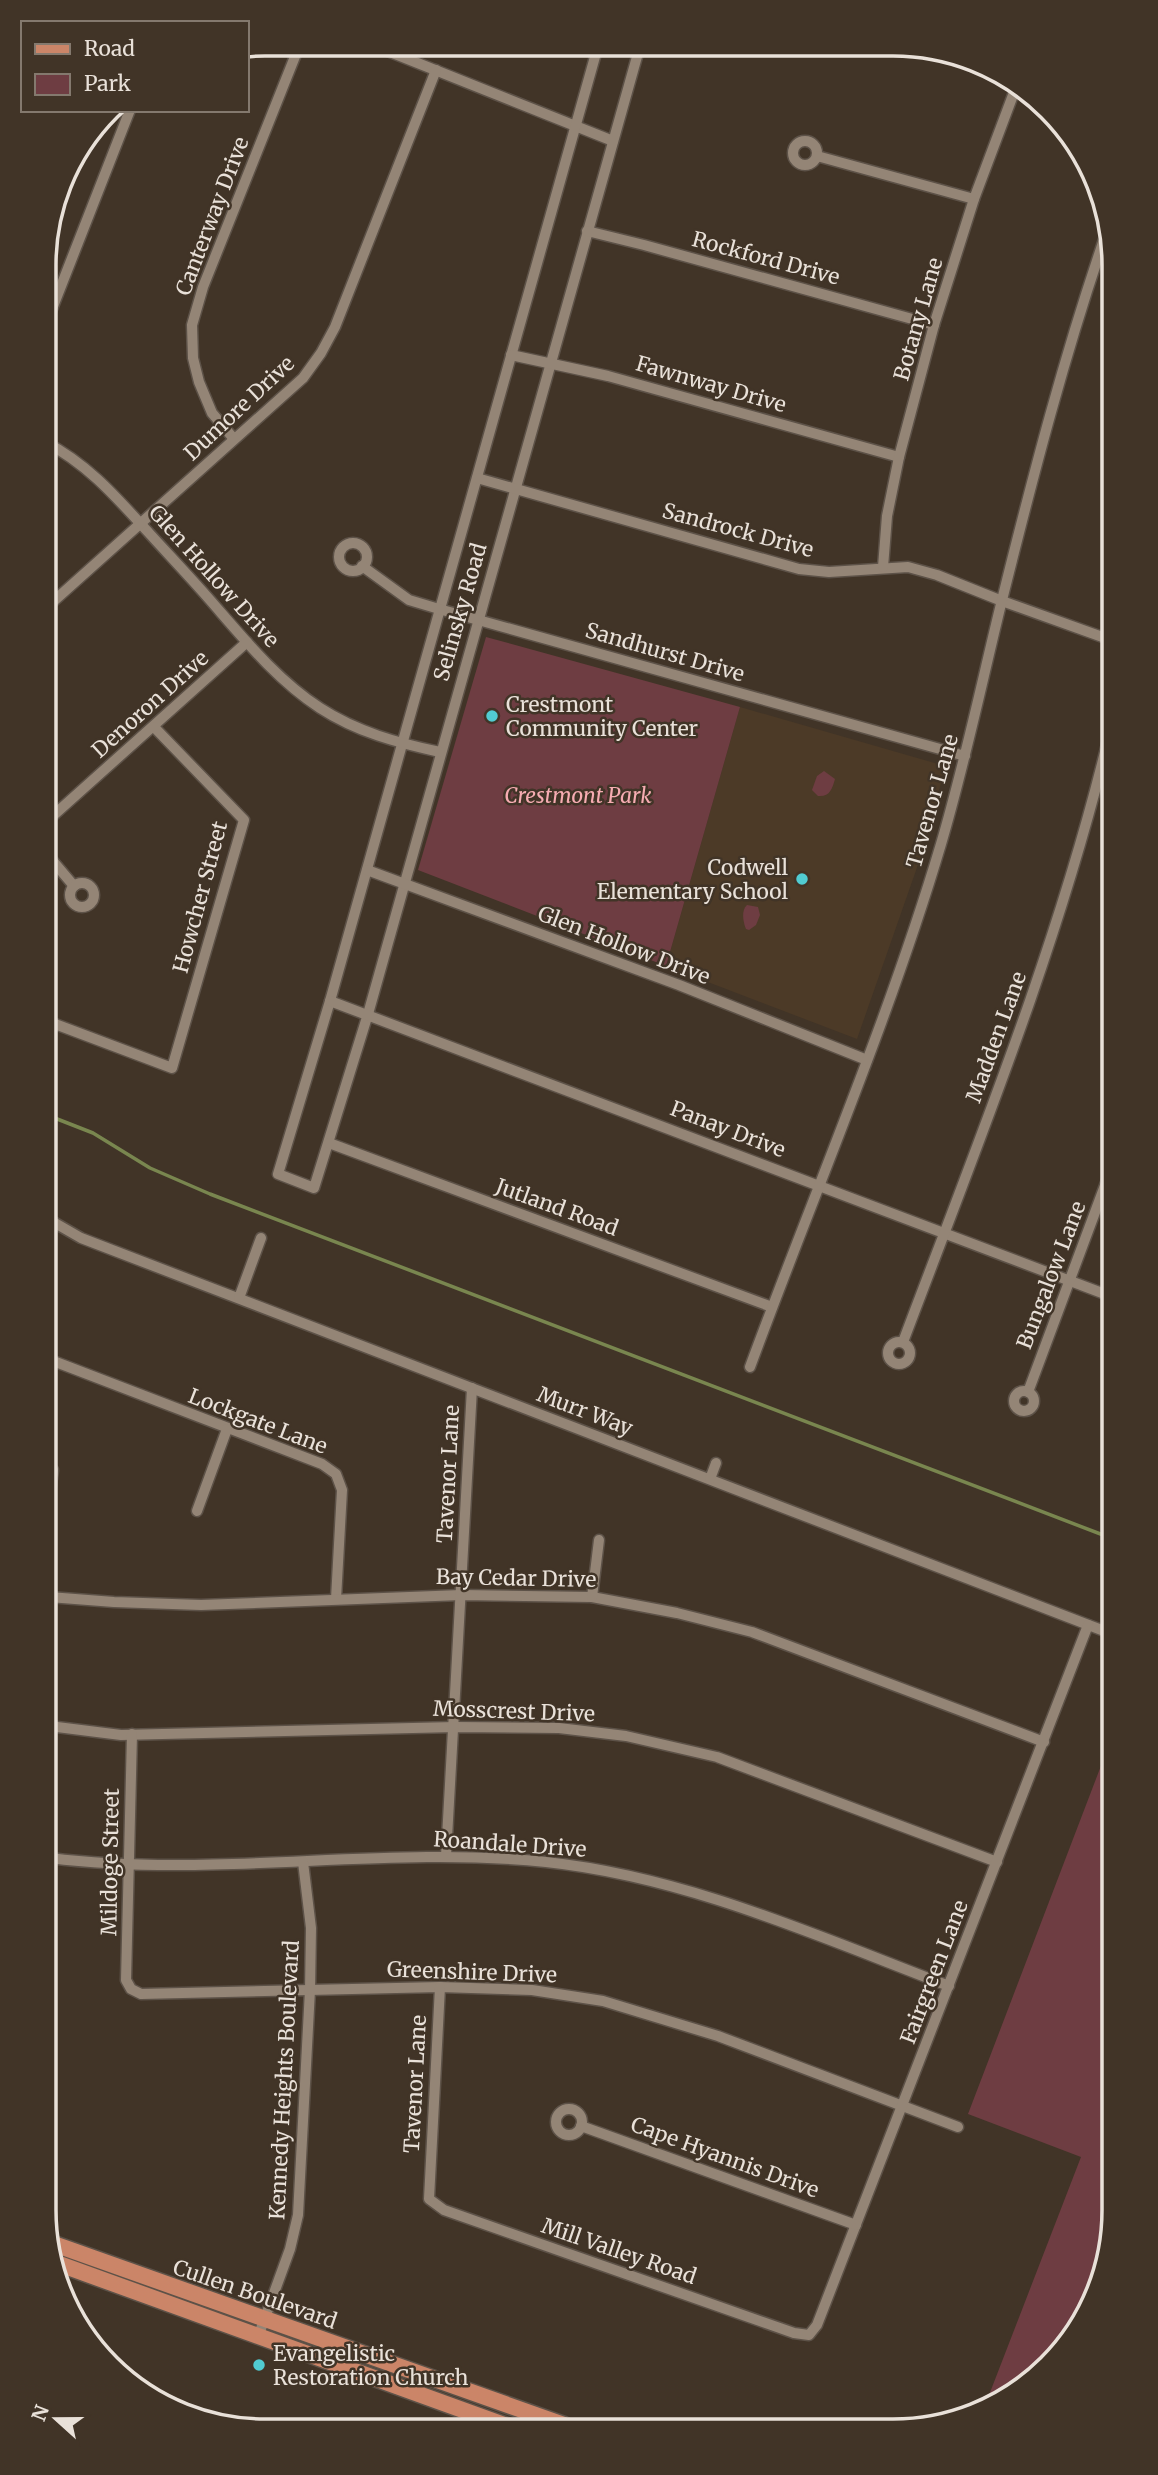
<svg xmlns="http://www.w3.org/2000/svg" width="1158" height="2475" font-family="Merriweather,serif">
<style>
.built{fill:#4c3a27}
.green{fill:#6e3d42}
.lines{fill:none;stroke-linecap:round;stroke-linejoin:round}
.stream{stroke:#79864f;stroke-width:3.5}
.street-casing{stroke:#5d5248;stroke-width:13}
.primary-casing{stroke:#5d5248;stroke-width:19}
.street{stroke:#948576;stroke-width:10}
.primary{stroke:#cb8568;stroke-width:16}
.poi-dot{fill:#51ccd2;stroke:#413427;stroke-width:2.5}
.labels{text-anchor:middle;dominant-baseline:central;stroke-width:5;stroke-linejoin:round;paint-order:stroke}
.street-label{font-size:21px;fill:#e9e1d9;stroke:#413427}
.poi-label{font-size:21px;fill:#e9e1d9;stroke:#413427;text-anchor:start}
.park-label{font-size:21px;font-style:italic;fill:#f6acb2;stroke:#413427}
.rim{fill:none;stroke:#e9e1d9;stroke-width:3.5}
</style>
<rect width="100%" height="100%" fill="#413427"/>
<path class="built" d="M740,707L945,766L928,836L857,1039L666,966Z"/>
<g class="green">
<path d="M486,637L740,707L666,966L418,870Z"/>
<path d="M824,771L835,779C832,789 830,797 818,796L812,790L817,776Z"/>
<path d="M747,905L758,907L760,915L756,925L749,930L746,929C743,922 741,910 747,905Z"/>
<path d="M1112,1737L1114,2225L1097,2295L1060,2356L1015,2394L984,2408L1081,2157L968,2114Z"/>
</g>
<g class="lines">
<path class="stream" d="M47,1115L93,1133L150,1168L210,1194L1111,1538"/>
<g class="street-casing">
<g id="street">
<path d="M370,44L613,141"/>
<path d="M598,46L330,1001L278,1174L314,1188L368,1014L640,46"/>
<circle cx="805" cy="153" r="12"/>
<path d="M817,156L974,199"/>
<path d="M587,231L644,245L934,325"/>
<path d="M45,327L130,110"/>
<path d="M511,355L608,376L899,457"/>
<path d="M234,439L212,413L199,382L193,358L192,325L203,287L300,44"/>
<path d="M45,442C88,464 117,498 149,533C169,555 190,577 210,600C244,639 277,680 320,708C357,732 398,743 440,752"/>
<path d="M477,478L799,569L829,572L908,567L937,575L1002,601L1108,639"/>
<circle cx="353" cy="557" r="14"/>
<path d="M362,566L409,600L439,609L965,756"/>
<path d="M883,567L887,516L899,457L934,325L974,199L1016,87"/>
<path d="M46,608L303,378L321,353L335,327L436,70"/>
<path d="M46,822L247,642"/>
<path d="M46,853L74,886"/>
<path d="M367,870L679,985L867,1060"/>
<circle cx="82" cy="895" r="12"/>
<path d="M330,1001L1110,1296"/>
<path d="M47,1021L172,1068L244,820L154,727"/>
<path d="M329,1143L772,1307"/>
<path d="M48,1219L81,1238L1112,1634"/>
<path d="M239,1298L261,1238"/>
<circle cx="899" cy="1353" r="11"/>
<path d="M903,1342C978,1143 1058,946 1108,740"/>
<path d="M48,1359L322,1464L336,1474L342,1490L336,1599"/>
<path d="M750,1367C814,1193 888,1022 941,844C965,763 982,681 1002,600C1033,476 1065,352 1107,231"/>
<circle cx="1024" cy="1401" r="10"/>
<path d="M1028,1392L1110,1172"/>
<path d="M710,1479L716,1463"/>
<path d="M49,1500L53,1470"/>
<path d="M197,1511L227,1429"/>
<path d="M49,1597L114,1602L201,1605L461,1595L592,1597L677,1613L752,1632L1044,1742"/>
<path d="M592,1597L599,1540"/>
<path d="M49,1726L121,1735L455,1727L559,1728L626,1736L717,1757L997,1862"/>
<path d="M132,1734L126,1980L131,1989L141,1994L440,1987L532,1990L603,2001L718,2036L958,2127"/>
<path d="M446,1856L472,1388"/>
<path d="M50,1858C215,1879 381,1845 546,1862C687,1877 817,1936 949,1986"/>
<path d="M440,1987L429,2199L444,2210L794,2333L809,2335L817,2325L1088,1625"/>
<circle cx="569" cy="2122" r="13"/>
<path d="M581,2126L856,2225"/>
<path d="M258,2337L290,2249L298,2215L310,1990L311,1928L303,1862"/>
</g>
</g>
<g class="primary-casing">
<g id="primary">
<path d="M51,2243L564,2425"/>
<path d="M51,2261L507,2426"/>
</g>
</g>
<use href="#street" class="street"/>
<use href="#primary" class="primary"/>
</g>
<g class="poi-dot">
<circle cx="492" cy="716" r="7"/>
<circle cx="802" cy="879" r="7"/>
<circle cx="259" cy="2365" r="7"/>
</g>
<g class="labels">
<g class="street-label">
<text transform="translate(212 216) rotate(-69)">Canterway Drive</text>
<text transform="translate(766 258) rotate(15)">Rockford Drive</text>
<text transform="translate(918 319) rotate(-74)">Botany Lane</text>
<text transform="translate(711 384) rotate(16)">Fawnway Drive</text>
<text transform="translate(239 408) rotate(-43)">Dumore Drive</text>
<text transform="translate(738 530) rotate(15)">Sandrock Drive</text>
<text transform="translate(214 576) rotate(48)">Glen Hollow Drive</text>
<text transform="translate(460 612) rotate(-74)">Selinsky Road</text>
<text transform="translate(665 652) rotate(16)">Sandhurst Drive</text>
<text transform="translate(150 704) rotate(-42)">Denoron Drive</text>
<text transform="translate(932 801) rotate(-74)">Tavenor Lane</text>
<text transform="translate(200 897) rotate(-75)">Howcher Street</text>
<text transform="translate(624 945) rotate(21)">Glen Hollow Drive</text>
<text transform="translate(996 1037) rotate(-70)">Madden Lane</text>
<text transform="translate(728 1129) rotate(21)">Panay Drive</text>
<text transform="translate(557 1207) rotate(20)">Jutland Road</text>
<text transform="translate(1051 1275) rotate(-69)">Bungalow Lane</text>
<text transform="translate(585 1411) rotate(21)">Murr Way</text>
<text transform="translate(258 1421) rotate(21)">Lockgate Lane</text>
<text transform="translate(448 1474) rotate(-87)">Tavenor Lane</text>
<text transform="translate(516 1578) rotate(1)">Bay Cedar Drive</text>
<text transform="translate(514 1711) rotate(2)">Mosscrest Drive</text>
<text transform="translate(510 1844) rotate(4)">Roandale Drive</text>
<text transform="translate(110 1862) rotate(-89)">Mildoge Street</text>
<text transform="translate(472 1972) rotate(2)">Greenshire Drive</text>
<text transform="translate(934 1972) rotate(-69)">Fairgreen Lane</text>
<text transform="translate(284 2080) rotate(-87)">Kennedy Heights Boulevard</text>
<text transform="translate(415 2084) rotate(-87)">Tavenor Lane</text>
<text transform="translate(725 2157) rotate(20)">Cape Hyannis Drive</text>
<text transform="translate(619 2251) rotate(19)">Mill Valley Road</text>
<text transform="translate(255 2294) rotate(19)">Cullen Boulevard</text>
</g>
<g class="poi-label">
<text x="506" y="704">Crestmont<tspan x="506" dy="24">Community Center</tspan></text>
<text x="788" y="867" text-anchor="end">Codwell<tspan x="788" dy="24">Elementary School</tspan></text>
<text x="273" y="2353">Evangelistic<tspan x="273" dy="24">Restoration Church</tspan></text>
</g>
<g class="park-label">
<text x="578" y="795">Crestmont Park</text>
</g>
</g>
<path d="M0 0H1158V2475H0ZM265 56H893A209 209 0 0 1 1102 265V2210A209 209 0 0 1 893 2419H265A209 209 0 0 1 56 2210V265A209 209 0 0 1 265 56Z" fill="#413427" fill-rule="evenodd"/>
<path class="rim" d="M265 56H893A209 209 0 0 1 1102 265V2210A209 209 0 0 1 893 2419H265A209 209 0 0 1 56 2210V265A209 209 0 0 1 265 56Z"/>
<rect x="21" y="21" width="228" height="91" fill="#413427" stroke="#84796e" stroke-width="2"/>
<rect x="35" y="44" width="35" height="10" fill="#cb8568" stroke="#84796e" stroke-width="2"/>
<text x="84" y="56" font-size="21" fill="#e9e1d9">Road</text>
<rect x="35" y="74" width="35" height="21" fill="#6e3d42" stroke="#84796e" stroke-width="2"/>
<text x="84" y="91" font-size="21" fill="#e9e1d9">Park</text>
<g transform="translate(56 2419) rotate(291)" stroke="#413427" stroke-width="5" paint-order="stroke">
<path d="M0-5L12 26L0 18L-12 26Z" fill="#e9e1d9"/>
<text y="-10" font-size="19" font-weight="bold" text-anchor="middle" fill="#e9e1d9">N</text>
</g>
</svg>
